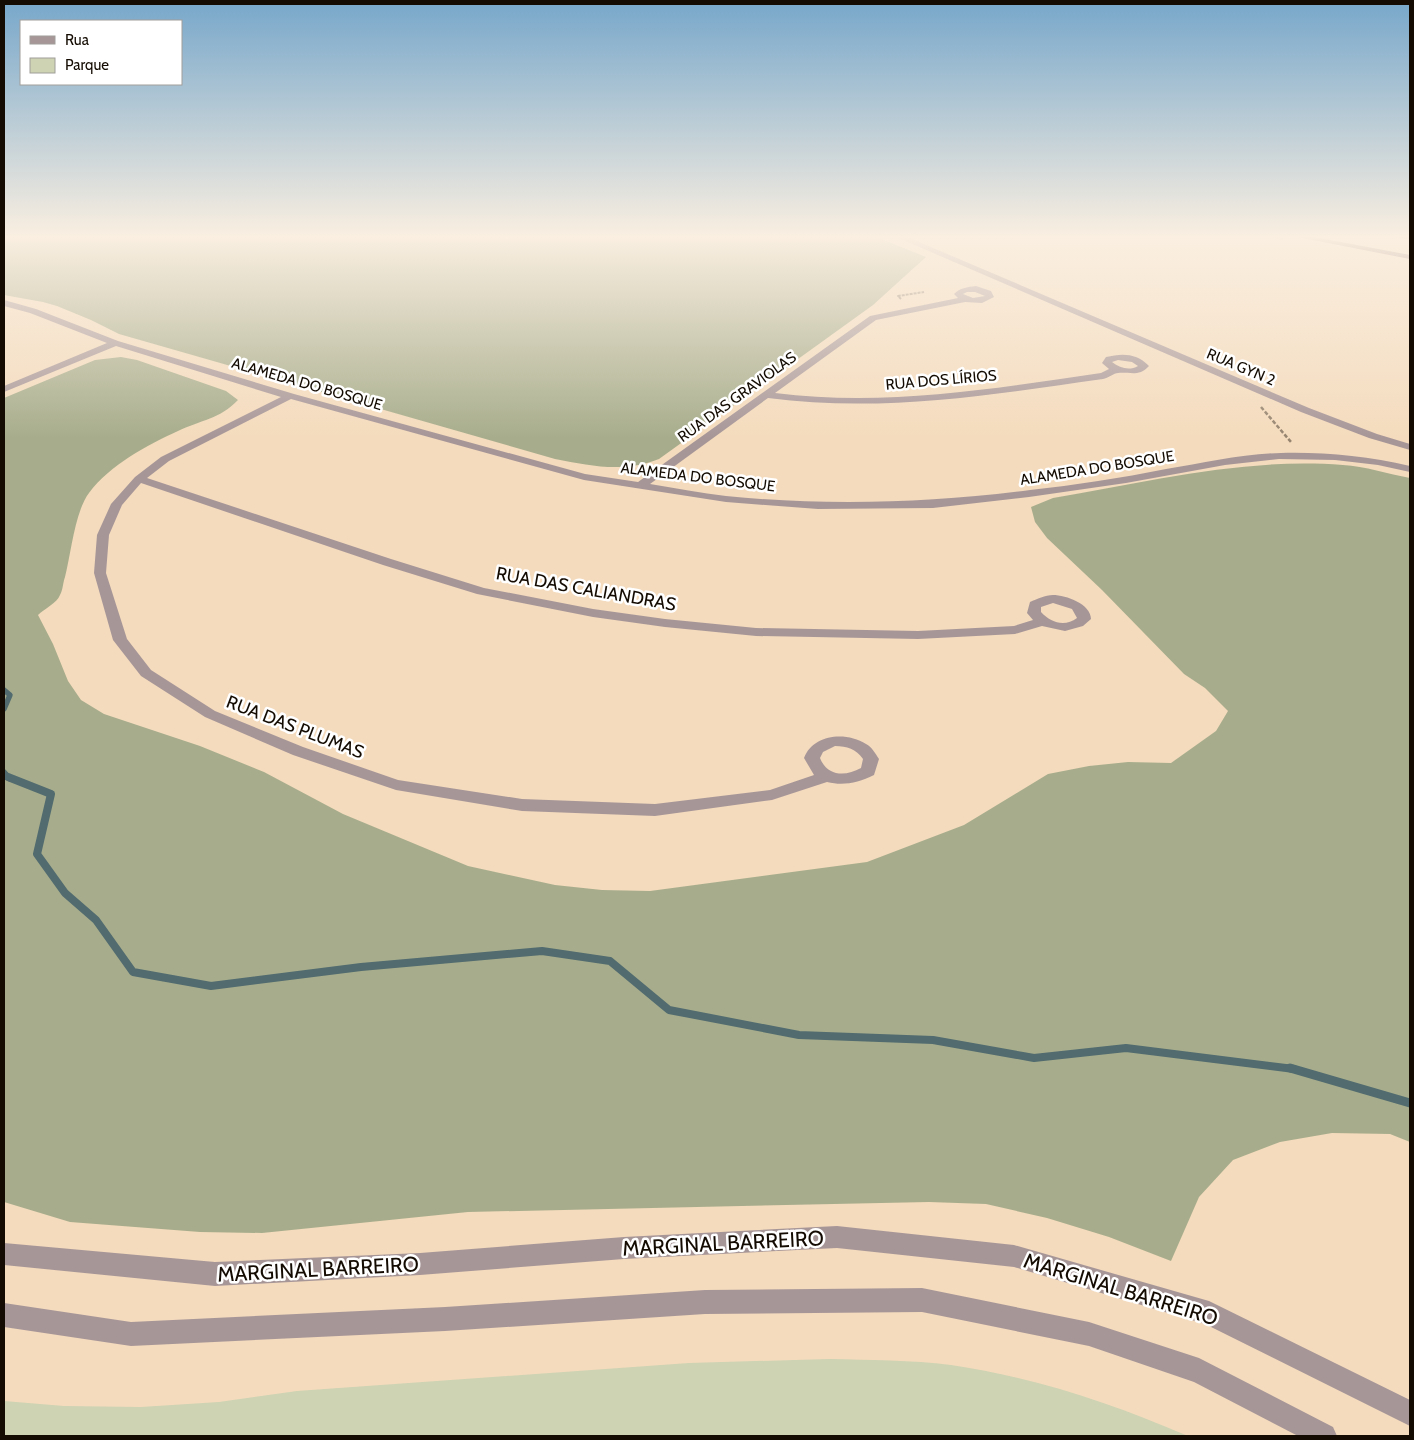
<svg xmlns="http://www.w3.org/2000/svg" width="1414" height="1440" font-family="Cabin,sans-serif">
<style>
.green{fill:#cdd3b3}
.forest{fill:#a7ad8c}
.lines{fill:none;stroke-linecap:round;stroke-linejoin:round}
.stream-far2{stroke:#526b6f;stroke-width:5.5}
.stream-far1{stroke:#526b6f;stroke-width:8}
.stream{stroke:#526b6f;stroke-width:9}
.path-far1{stroke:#96846f;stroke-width:2;stroke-dasharray:3 1;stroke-linecap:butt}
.path{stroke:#96846f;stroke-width:2.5;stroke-dasharray:4 2;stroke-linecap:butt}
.minor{fill:#a79698;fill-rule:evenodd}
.highway{fill:#654548;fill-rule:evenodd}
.labels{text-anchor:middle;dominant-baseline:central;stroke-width:5;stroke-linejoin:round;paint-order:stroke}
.far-street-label{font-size:15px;fill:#140c03;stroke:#fff}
.street-label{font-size:18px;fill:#140c03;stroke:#fff}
.near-street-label{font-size:21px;fill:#140c03;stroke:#fff}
</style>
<rect width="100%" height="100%" fill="#f4dbbd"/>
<path class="green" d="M829,1359C870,1360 911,1360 951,1365C1033,1377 1112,1403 1188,1436H4V1401L64,1406L141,1407L219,1402L297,1391L689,1363Z"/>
<g class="forest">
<path d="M4,236H874L926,257L873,305L659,459C624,473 591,466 555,459L119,334L91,320L57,306L43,302L4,295Z"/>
<path d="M121,357L137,360L226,391L238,400C220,419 201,420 178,431C147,445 110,465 89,493C75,511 71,554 65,577C63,582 63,590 60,595C57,603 44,609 38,615L53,644L68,681L81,700L104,714L200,746L264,772L343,814L468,866L555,885L602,890L650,891L867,862L964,825L1048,774L1089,766L1128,762L1171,763L1216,731L1228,711L1205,688L1184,674L1102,590L1047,538L1035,522L1031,507L1053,498C1148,482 1245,457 1343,465C1365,466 1388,474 1410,478V1142L1390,1134L1332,1133L1280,1142L1233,1160L1199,1197L1171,1261L1109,1237L1047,1218L986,1204L929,1202L468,1212L262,1233L200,1232L70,1222L4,1202V398L95,360Z"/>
</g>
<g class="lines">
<g class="stream-far2">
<path d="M4,690L10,695L4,709"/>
<path d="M4,772L10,779"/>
</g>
<path class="stream-far1" d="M8,777L51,794L37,854L65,893L96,920L133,972L211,986L361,967L542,951L610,961L669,1010L799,1035L933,1040L1034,1058L1126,1048L1294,1069"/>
<path class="stream" d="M1290,1068L1410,1103"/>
<g class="path-far1">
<path d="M1269,236L1283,239"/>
<path d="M901,299L898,296L924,292"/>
</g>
<path class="path" d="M1261,407L1291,442"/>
<g class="minor">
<path d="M894,236H905L1309,408L1377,434L1410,444V450L1369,438L1301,412Z"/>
<path d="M976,286L991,291L994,297L982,303L965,302L876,320L775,393C884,407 993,389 1101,373L1109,369L1102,363L1106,357C1122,353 1137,353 1149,366C1139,377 1131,372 1118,373C1114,373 1108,378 1103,379C990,395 882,413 768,398L650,484C676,488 701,493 726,496C827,506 929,503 1030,490C1075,485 1121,478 1166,469C1204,463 1242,454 1281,453C1324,452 1367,456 1410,466V472L1378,465L1335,460L1279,459L1225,465L1126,483L1029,497L933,508L818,509L726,502L584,480L291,399L169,461L147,478L391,559L484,588L593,609L665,619L756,628L918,631L1014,626L1033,620L1027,613L1030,602C1037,599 1045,595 1053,595C1066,595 1091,604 1091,619L1083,626L1065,631L1042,626L1015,634L918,639L756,636L665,627L593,617L477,594L383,565L141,483L122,505L109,535L106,573L127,639L151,670L215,711L303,747L398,780L522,799L655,804L770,790L814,775L804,758C813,734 846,731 866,744C872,747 875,753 879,759L874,775C858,783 843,786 827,782L772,800L655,816L522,811L396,790L293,755L205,717L141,676L113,640L94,573L97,535L111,504L135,477L161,457L281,397L116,346L4,392V386L107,343L30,313L4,306V300L36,309L118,341L294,394L585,474L638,482L870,316L958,298L954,294C960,288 967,287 976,286ZM967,292H975L985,296L973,298L963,294ZM1118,360L1132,362L1138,366C1129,371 1120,368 1112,362ZM1053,603L1072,609L1077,618C1065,627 1051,623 1041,612V607ZM835,746C847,746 856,749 863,759L861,768C845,777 827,776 820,758L823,752Z"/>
<path d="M837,1226L1014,1245L1209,1301L1410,1400V1426L1205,1324L1014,1267L837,1248L624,1259L420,1275L215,1286L4,1265V1243L215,1262L420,1253L624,1237Z"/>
<path d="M922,1288L1089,1322L1199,1358L1333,1427L1337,1436H1298L1194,1382L1089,1346L922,1312L705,1314L445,1331L131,1346L4,1327V1303L131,1322L445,1307L705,1290Z"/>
</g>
<g class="highway">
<path d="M1292,236H1309L1410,255V259Z"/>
<path d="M1398,236H1410V239L1399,238Z"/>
</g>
</g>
<linearGradient id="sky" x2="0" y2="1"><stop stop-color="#77a7ca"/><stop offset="0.54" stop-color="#faefe1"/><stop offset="1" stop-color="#faefe1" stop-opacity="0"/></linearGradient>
<rect width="1414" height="438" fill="url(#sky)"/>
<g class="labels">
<g class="far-street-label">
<text transform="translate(1241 367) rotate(23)">RUA GYN 2</text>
<text transform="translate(941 380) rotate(-5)">RUA DOS LÍRIOS</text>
<text transform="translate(307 384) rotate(16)">ALAMEDA DO BOSQUE</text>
<text transform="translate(737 397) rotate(-36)">RUA DAS GRAVIOLAS</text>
<text transform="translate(1097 468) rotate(-9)">ALAMEDA DO BOSQUE</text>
<text transform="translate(698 477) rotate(7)">ALAMEDA DO BOSQUE</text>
</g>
<g class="street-label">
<text transform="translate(586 589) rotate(10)">RUA DAS CALIANDRAS</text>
<text transform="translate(295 727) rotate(21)">RUA DAS PLUMAS</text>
</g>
<g class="near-street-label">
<text transform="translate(723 1243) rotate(-3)">MARGINAL BARREIRO</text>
<text transform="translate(318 1269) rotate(-3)">MARGINAL BARREIRO</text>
<text transform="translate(1121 1289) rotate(17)">MARGINAL BARREIRO</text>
</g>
</g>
<rect width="1414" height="1440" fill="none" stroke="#140c03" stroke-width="10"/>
<rect x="20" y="20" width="162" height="65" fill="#ffffff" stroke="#a19e9a"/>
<rect x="30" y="36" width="25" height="8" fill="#a79698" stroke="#a19e9a"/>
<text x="65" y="45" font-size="15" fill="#140c03">Rua</text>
<rect x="30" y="58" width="25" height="15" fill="#cdd3b3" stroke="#a19e9a"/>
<text x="65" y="70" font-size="15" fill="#140c03">Parque</text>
</svg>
